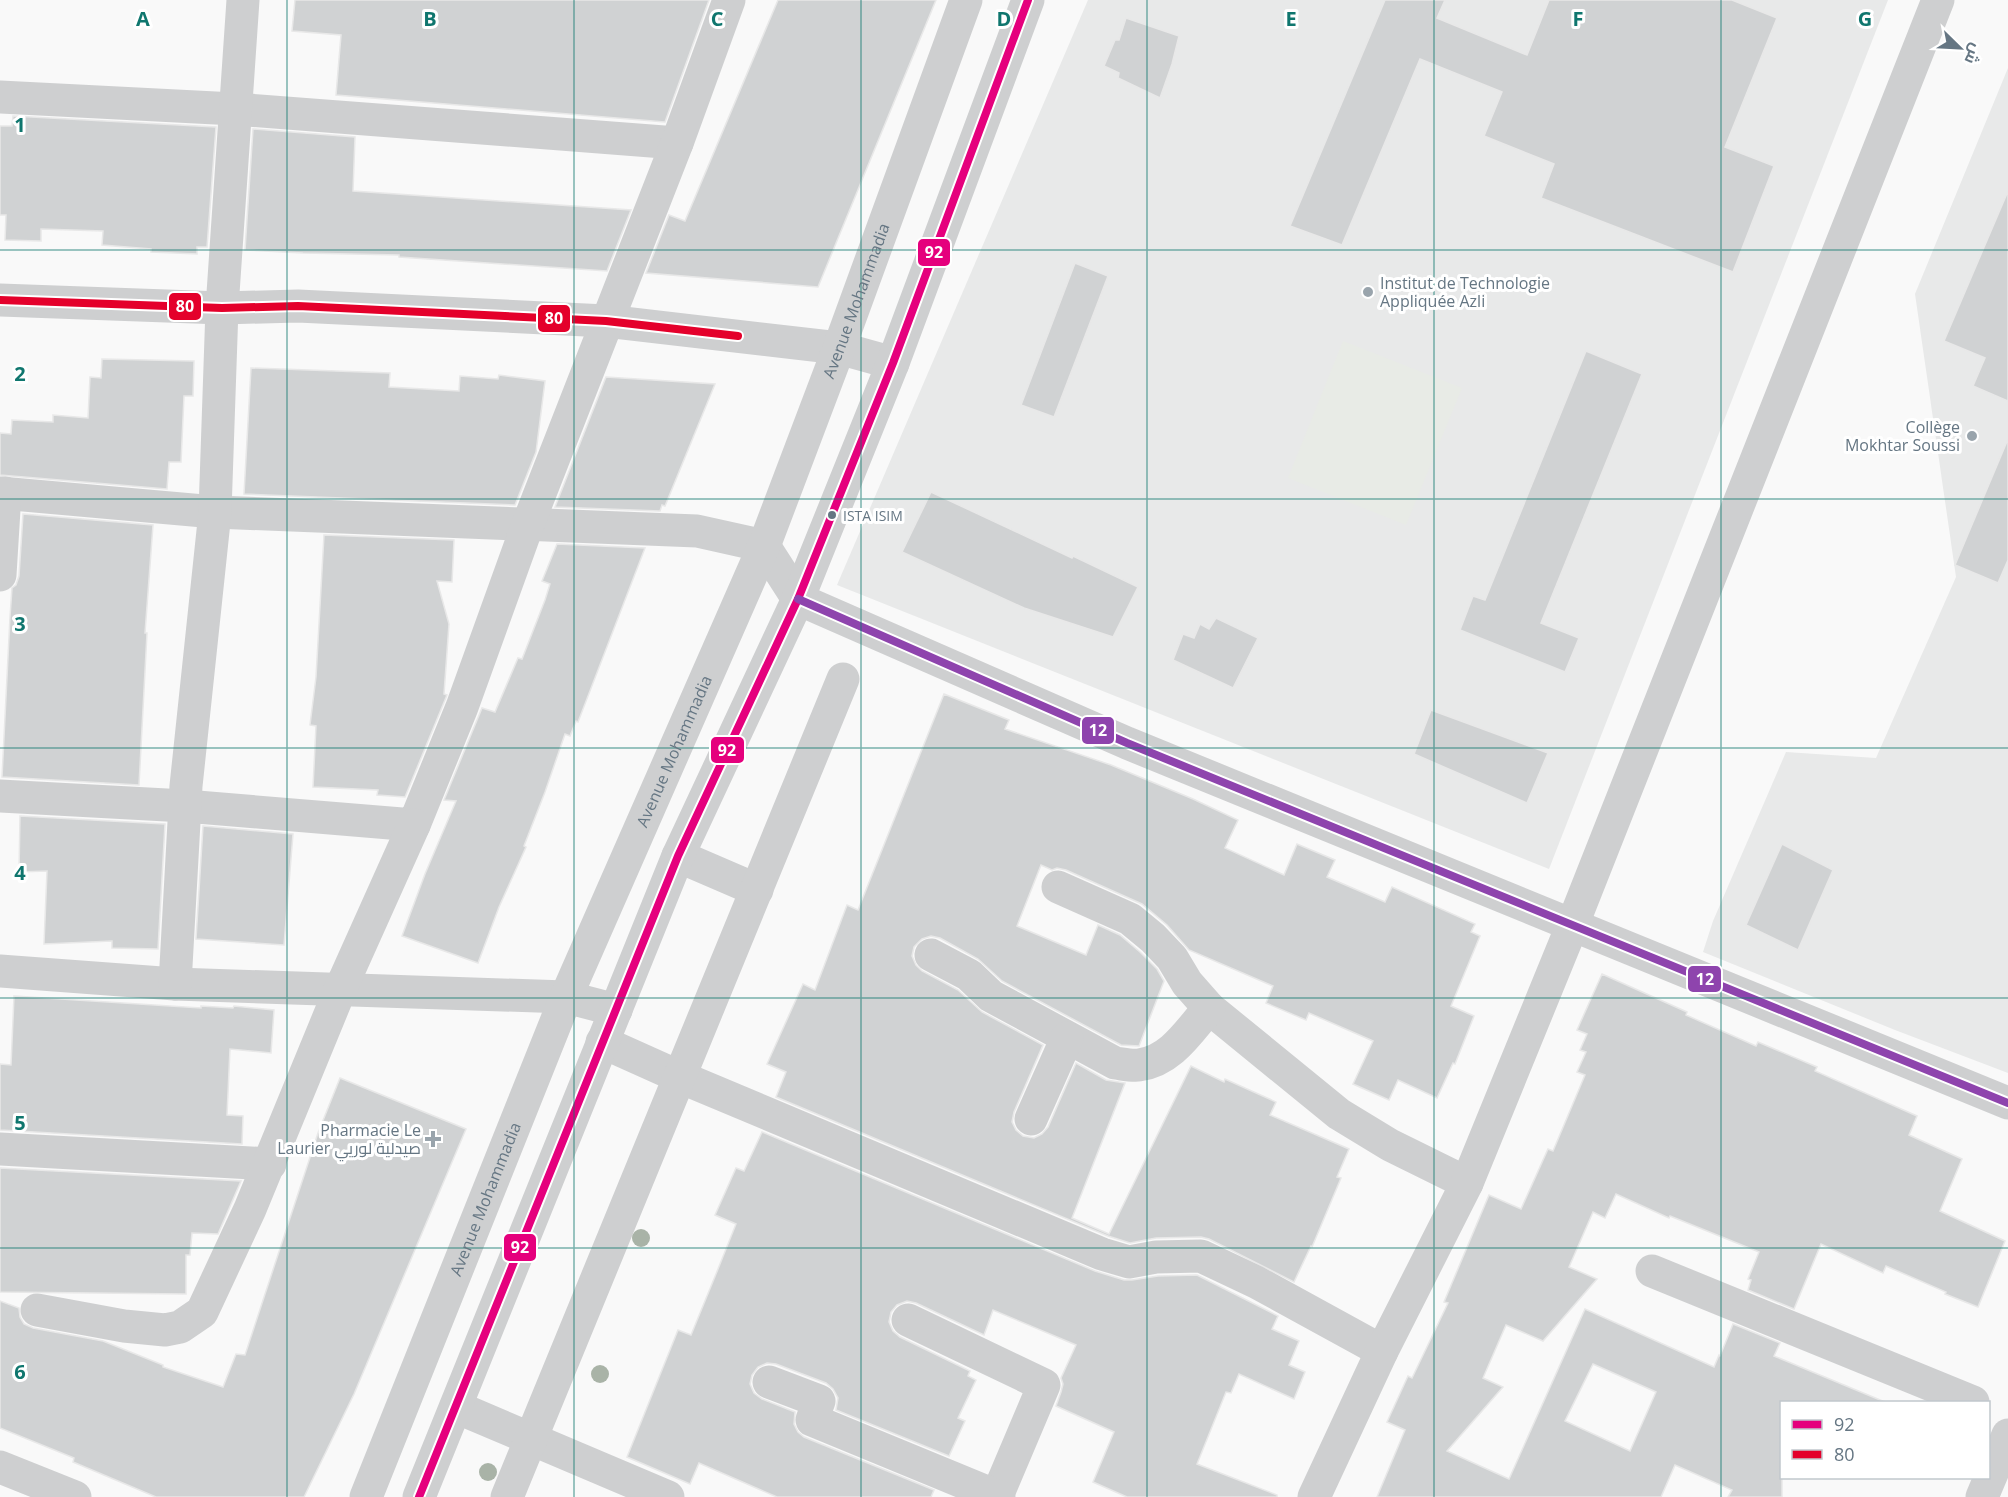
<svg xmlns="http://www.w3.org/2000/svg" width="2008" height="1497" font-family="'Open Sans',Cairo,sans-serif">
<style>
.built{fill:#e8e9e9}
.green{fill:#e8ebe6}
.building{fill:#d0d2d3;stroke:#e8e8e8;stroke-width:1.5;fill-rule:evenodd}
.lines{fill:none;stroke-linecap:round;stroke-linejoin:round}
.minor{stroke:#cecfd0;stroke-width:33}
.bus-1-casing{stroke:#fff;stroke-width:12}
.bus-2-casing{stroke:#fff;stroke-width:12}
.bus-3-casing{stroke:#fff;stroke-width:12}
.bus-1{stroke:#e5007d;stroke-width:8}
.bus-2{stroke:#e4002b;stroke-width:8}
.bus-3{stroke:#8e44ad;stroke-width:8}
.tree{fill:#a9b3a7}
.grid{fill:none;stroke:#0f766e;stroke-width:1.5;stroke-opacity:0.55}
.poi-dot{fill:#99a4ac;stroke:#fff;stroke-width:2}
.bus-dot{fill:#657683;stroke:#fff;stroke-width:2}
.labels{text-anchor:middle;dominant-baseline:central;stroke-width:6;stroke-linejoin:round;paint-order:stroke}
.bus-label{font-size:14px;fill:#657683;stroke:#fff;text-anchor:start}
.poi-label{font-size:16px;fill:#657683;stroke:#fff;text-anchor:end}
.street-label{font-size:16px;fill:#657683;stroke:#fff}
.grid-label{font-size:20px;text-anchor:middle;font-weight:bold;fill:#0f766e;stroke:#fff;stroke-width:6;stroke-linejoin:round;paint-order:stroke}
.line-badge{stroke:#fff;stroke-width:2}
.badge-label{font-size:16px;text-anchor:middle;font-weight:bold;fill:#fff}
</style>
<rect width="100%" height="100%" fill="#f9f9f9"/>
<g class="built">
<path d="M1088,0H1888L1549,869L837,585Z"/>
<path d="M2008,68V1073L1895,1030L1703,952L1713,921L1786,752L1876,758L1956,577L1915,294Z"/>
</g>
<path class="green" d="M1343,341L1462,388L1406,525L1288,478Z"/>
<g class="building">
<path d="M295,0H709L665,122L336,95L341,35L292,31Z"/>
<path d="M778,0H936L818,287L646,273L669,215L685,221Z"/>
<path d="M1385,0H1445L1437,18L1527,55L1549,0H1732L1777,18L1725,147L1774,166L1733,272L1541,198L1554,164L1484,136L1502,92L1420,59L1342,245L1290,226Z"/>
<path d="M1126,18L1179,36L1172,64L1160,98L1118,78L1119,73L1104,66L1115,40H1119Z"/>
<path d="M13,116L216,127L207,247H197V254L151,252V249L102,245L103,231L41,229V241L5,240L6,215H0V126H12Z"/>
<path d="M253,129L355,137L353,191L631,210L607,271L399,257V255L303,253L245,250Z"/>
<path d="M2008,191V401L1973,386L1985,358L1944,341Z"/>
<path d="M1075,263L1108,276L1054,417L1021,405Z"/>
<path d="M1586,351L1642,374L1541,623L1579,638L1565,672L1460,630L1473,596L1485,600Z"/>
<path d="M102,359L194,361L193,396H184L181,462H169L167,489L0,475V433L11,434L12,420L53,422V415L88,418L90,377L101,378Z"/>
<path d="M251,368L390,373L389,387L459,391L460,376L498,379L499,375L545,381L536,452L515,505L244,494Z"/>
<path d="M606,377L715,384L665,506L662,505L660,511L555,507Z"/>
<path d="M2008,439V560L1998,583L1955,565Z"/>
<path d="M931,492L1072,558L1073,556L1138,587L1113,637L1024,608L902,552Z"/>
<path d="M23,514L153,525L145,633H147L139,785L2,777L10,617L12,588L16,585L19,576Z"/>
<path d="M324,535L454,540L452,582L437,581L449,624L444,694L447,695L405,797L377,795L378,790L313,787L316,726L310,725L316,677Z"/>
<path d="M557,544L645,548L578,722L576,721L570,736L565,734L545,792L524,846L526,847L499,907L478,963L402,936L425,874L456,801L444,800L482,708L495,712L518,658L522,659L545,600L550,584L542,581Z"/>
<path d="M1216,618L1258,638L1233,688L1173,660L1183,634L1194,638L1200,624L1209,629Z"/>
<path d="M944,694L1009,720L1005,729L1111,765L1193,799L1238,820L1225,848L1284,875L1297,844L1335,860L1327,877L1385,902L1392,887L1475,924L1471,932L1480,936L1451,1006L1474,1016L1455,1064L1453,1063L1437,1098L1398,1080L1389,1100L1353,1084L1373,1041L1309,1013L1306,1020L1266,1003L1273,986L1189,950L1167,925L1142,904L1066,870L1057,868L1052,870L1041,865L1017,926L1086,955L1098,925L1120,935L1140,952L1157,969L1164,981L1139,1046L1121,1045L1002,981L978,959L940,938L931,936L922,939L914,947L912,956L916,965L922,971L958,990L982,1012L1043,1045L1014,1112L1012,1122L1016,1130L1023,1136L1034,1138L1042,1134L1048,1127L1076,1063L1106,1080L1125,1083L1072,1218L1109,1234L1191,1066L1224,1082L1225,1079L1276,1102L1270,1115L1349,1149L1337,1177L1341,1178L1312,1247L1311,1246L1294,1282L1209,1239L1201,1237L1156,1238L1130,1243L1108,1236L776,1097L786,1072L767,1064L803,984L815,990L847,905L858,910Z"/>
<path d="M1431,710L1548,753L1527,803L1414,754Z"/>
<path d="M20,816L165,824L158,949L112,948V941L44,944L47,871L19,872Z"/>
<path d="M203,826L293,834L284,945L196,939Z"/>
<path d="M1782,844L1833,870L1798,950L1746,925Z"/>
<path d="M1602,974L1687,1012L1686,1015L1756,1046L1758,1042L1817,1067L1815,1071L1917,1116L1909,1135L1962,1159L1940,1211L2005,1241L1978,1307L1945,1294L1946,1292L1886,1266L1883,1273L1821,1244L1794,1309L1748,1290L1751,1280L1748,1279L1759,1252L1670,1216L1669,1218L1616,1194L1605,1218L1593,1212L1569,1267L1597,1279L1543,1341L1506,1325L1483,1378L1503,1387L1447,1451L1509,1479L1585,1309L1714,1367L1719,1355L1720,1356L1733,1324L1780,1343L1774,1356L1885,1402H1782V1497H1728L1732,1490L1675,1465L1661,1497H1377L1405,1430L1387,1422L1408,1376L1412,1378L1448,1303L1444,1302L1489,1195L1521,1209L1548,1149L1553,1151L1585,1075L1577,1072L1586,1052L1580,1050L1587,1034L1577,1030ZM1593,1364L1656,1392L1630,1451L1565,1421Z"/>
<path d="M14,996L201,1008V1006L233,1008L234,1006L274,1010L271,1053L230,1049L227,1115L243,1116L242,1144L0,1130V1064L11,1065Z"/>
<path d="M340,1078L466,1129L354,1394L304,1497H156L73,1462L74,1458L0,1428V1301L19,1308L20,1317L24,1324L33,1328L103,1341L163,1365V1367L223,1387L236,1354L245,1355L318,1133Z"/>
<path d="M762,1132L1095,1271L1124,1280H1132L1158,1276L1197,1275L1278,1316L1272,1329L1299,1341L1289,1365L1305,1372L1294,1399L1239,1374L1231,1393L1226,1392L1197,1464L1277,1495V1497H1127L1093,1482L1114,1432L1056,1406L1061,1392L1063,1384L1061,1378L1076,1345L993,1310L984,1335L916,1303L907,1301L897,1305L891,1312L889,1322L893,1331L900,1337L970,1371L968,1376L976,1380L958,1418L965,1421L949,1456L836,1410L838,1398L833,1389L826,1383L776,1364L767,1363L758,1367L752,1375L750,1384L754,1393L762,1399L795,1412L794,1424L798,1432L804,1437L934,1490L931,1497H777L699,1463L690,1484L627,1457L678,1330L691,1335L716,1274L736,1224L715,1215L736,1168L744,1171Z"/>
<path d="M0,1168L241,1181L218,1234L192,1233L190,1255H186V1294L0,1292Z"/>
</g>
<g class="lines">
<g class="minor">
<path d="M0,97L235,109L677,143"/>
<path d="M0,300L222,308L298,306L606,321L839,348L893,363"/>
<path d="M0,493L215,512L697,531L764,546L798,599"/>
<path d="M0,575L5,493"/>
<path d="M798,599L1127,743L2008,1103"/>
<path d="M0,796L185,806L414,825L462,707L528,524L677,143L729,0"/>
<path d="M678,856L757,890"/>
<path d="M1058,887L1130,919L1153,938L1172,958L1187,983L1209,1008L1339,1114L1390,1145L1467,1183"/>
<path d="M931,955L969,975L991,996L1115,1063C1123,1064 1132,1066 1139,1065C1171,1061 1189,1031 1209,1008"/>
<path d="M0,971L175,984L566,997L616,1010"/>
<path d="M175,984L186,786L215,512L222,308L243,0"/>
<path d="M602,1042L680,1077L1102,1254L1129,1262L1156,1257L1201,1256L1256,1282L1382,1351"/>
<path d="M1031,1119L1067,1038"/>
<path d="M0,1149L270,1164"/>
<path d="M1652,1271L1973,1402"/>
<path d="M37,1310L124,1326L165,1330L180,1327L202,1312L250,1209L340,990L414,825"/>
<path d="M908,1320L1044,1385L997,1496"/>
<path d="M769,1382L819,1401L812,1420L999,1497"/>
<path d="M456,1407L668,1497"/>
<path d="M0,1467L75,1497"/>
<path id="s1" d="M366,1497L566,997L764,546L839,348L966,0"/>
<path d="M419,1497L678,856L798,599L893,363L1028,0"/>
<path d="M507,1497L843,679"/>
<path d="M1314,1497L1382,1351L1467,1183L1572,926L1938,0"/>
<path d="M1982,1497L2008,1435"/>
</g>
<g class="bus-1-casing">
<path id="bus-1" d="M419,1497L678,856L798,599L893,363L1028,0"/>
</g>
<g class="bus-2-casing">
<path id="bus-2" d="M0,300L222,308L298,306L606,321L738,336"/>
</g>
<g class="bus-3-casing">
<path id="bus-3" d="M798,599L1127,743L2008,1103"/>
</g>
<use href="#bus-1" class="bus-1"/>
<use href="#bus-2" class="bus-2"/>
<use href="#bus-3" class="bus-3"/>
</g>
<g class="tree">
<circle cx="641" cy="1238" r="9"/>
<circle cx="600" cy="1374" r="9"/>
<circle cx="488" cy="1472" r="9"/>
</g>
<path class="grid" d="M287,0V1497M574,0V1497M861,0V1497M1147,0V1497M1434,0V1497M1721,0V1497M0,250H2008M0,499H2008M0,748H2008M0,998H2008M0,1248H2008"/>
<g class="poi-dot">
<circle cx="1368" cy="292" r="6"/>
<circle cx="1972" cy="436" r="6"/>
<path d="M430 1130h6v6h6v6h-6v6h-6v-6h-6v-6h6z"/>
</g>
<circle class="bus-dot" cx="832" cy="515" r="5"/>
<g class="labels">
<g class="bus-label">
<text x="843" y="515">ISTA ISIM</text>
</g>
<g class="poi-label">
<text x="1380" y="283" text-anchor="start">Institut de Technologie<tspan x="1380" dy="18">Appliquée Azli</tspan></text>
<text x="1960" y="427">Collège<tspan x="1960" dy="18">Mokhtar Soussi</tspan></text>
<text x="421" y="1130">Pharmacie Le<tspan x="421" dy="18">Laurier صيدلية لوريي</tspan></text>
</g>
<g class="street-label">
<text stroke="none"><textPath href="#s1" startOffset="1293">Avenue Mohammadia</textPath></text>
<text stroke="none"><textPath href="#s1" startOffset="807">Avenue Mohammadia</textPath></text>
<text stroke="none"><textPath href="#s1" startOffset="321">Avenue Mohammadia</textPath></text>
</g>
</g>
<g class="grid-label">
<text x="143" y="26">A</text>
<text x="430" y="26">B</text>
<text x="717" y="26">C</text>
<text x="1004" y="26">D</text>
<text x="1291" y="26">E</text>
<text x="1578" y="26">F</text>
<text x="1865" y="26">G</text>
<text x="20" y="132">1</text>
<text x="20" y="381">2</text>
<text x="20" y="631">3</text>
<text x="20" y="880">4</text>
<text x="20" y="1130">5</text>
<text x="20" y="1379">6</text>
</g>
<g class="line-badge">
<rect x="917" y="238" width="34" height="29" rx="6" fill="#e5007d"/>
<rect x="168" y="292" width="34" height="29" rx="6" fill="#e4002b"/>
<rect x="537" y="304" width="34" height="29" rx="6" fill="#e4002b"/>
<rect x="1081" y="716" width="34" height="29" rx="6" fill="#8e44ad"/>
<rect x="710" y="736" width="35" height="28" rx="6" fill="#e5007d"/>
<rect x="1687" y="965" width="35" height="28" rx="6" fill="#8e44ad"/>
<rect x="503" y="1233" width="34" height="29" rx="6" fill="#e5007d"/>
</g>
<g class="badge-label">
<text x="934" y="258">92</text>
<text x="185" y="312">80</text>
<text x="554" y="324">80</text>
<text x="1098" y="736">12</text>
<text x="727" y="756">92</text>
<text x="1705" y="985">12</text>
<text x="520" y="1253">92</text>
</g>
<rect x="1780" y="1401" width="210" height="78" fill="#ffffff" stroke="#c1c8cd" stroke-width="1.5"/>
<rect x="1792" y="1420" width="30" height="9" fill="#e5007d" stroke="#c1c8cd" stroke-width="1.5"/>
<text x="1834" y="1431" font-size="18" fill="#657683">92</text>
<rect x="1792" y="1450" width="30" height="9" fill="#e4002b" stroke="#c1c8cd" stroke-width="1.5"/>
<text x="1834" y="1461" font-size="18" fill="#657683">80</text>
<g transform="translate(1960 48) rotate(114)" stroke="#ffffff" stroke-width="4.5" paint-order="stroke">
<path d="M0-4.5L10 22L0 15L-10 22Z" fill="#657683"/>
<text y="-9" font-size="16" font-weight="bold" text-anchor="middle" fill="#657683">ش</text>
</g>
</svg>
